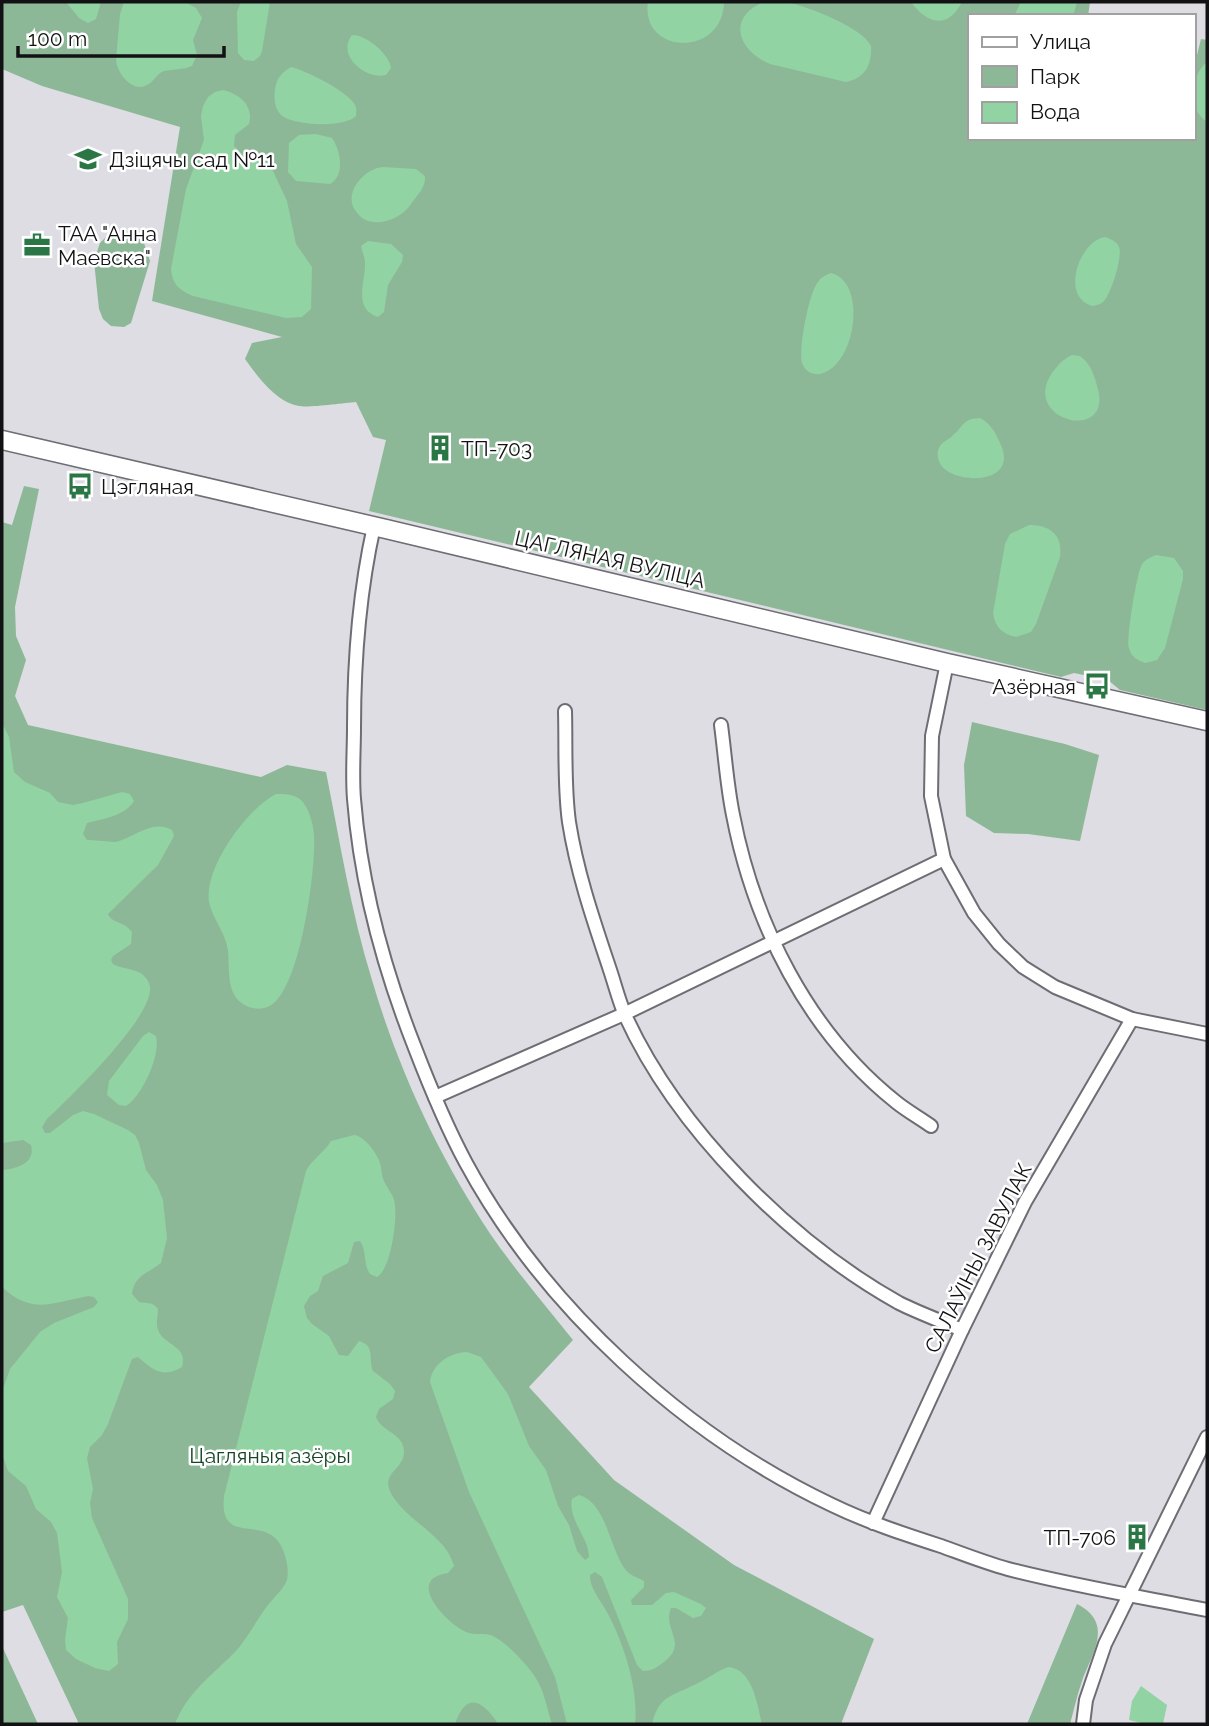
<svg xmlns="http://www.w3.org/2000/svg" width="1209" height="1726" font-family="Raleway,sans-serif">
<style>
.green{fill:#8db897}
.water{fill:#91d3a2}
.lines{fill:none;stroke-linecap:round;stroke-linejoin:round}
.street-casing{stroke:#6d6d73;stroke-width:16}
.secondary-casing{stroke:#6d6d73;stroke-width:21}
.street{stroke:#fff;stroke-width:12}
.secondary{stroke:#fff;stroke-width:18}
.labels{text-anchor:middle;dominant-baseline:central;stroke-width:5;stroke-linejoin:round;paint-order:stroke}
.poi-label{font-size:21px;fill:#121214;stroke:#fff;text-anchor:start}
.street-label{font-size:21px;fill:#121214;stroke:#fff}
.park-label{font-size:21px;fill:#164627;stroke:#fff}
</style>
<rect width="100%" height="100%" fill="#dddde3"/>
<g class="green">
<path d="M2,2H1090L1088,16H969V138H1193V71L1201,39L1207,40V710L1120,690L1108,680L1074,673L1061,677L369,511L386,440L373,437L356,402C343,403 308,408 299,406C276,402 258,377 245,359L252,343L282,337L152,301L180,127L42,86L2,69Z"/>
<path d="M126,231L143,240L150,261L131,323L124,327L111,326L103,319L99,309L94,261L100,243L110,233Z"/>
<path d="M24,486L39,489L15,607L16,636L26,660L15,696L28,725L261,777L287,765L326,772C340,842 351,912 372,980C398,1069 439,1157 491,1235C516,1271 545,1305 573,1340L529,1387L614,1480L734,1565L874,1639L841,1724H79L23,1605L2,1612V522L12,525Z"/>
<path d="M972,722L1065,744L1099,755L1080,841L1028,834L994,833L966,816L964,765Z"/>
<path d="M1077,1604C1114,1623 1093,1652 1082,1681C1077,1695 1074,1710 1070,1724H1027Z"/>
<path d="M2,1646L38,1724H2Z"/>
</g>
<g class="water">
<path d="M66,2H101L96,19L88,23L79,18Z"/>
<path d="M124,2H185L196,8L202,18L193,40L197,55L192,66C182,70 174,69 164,71C156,74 154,82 147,85C132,93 117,73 116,60L120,14Z"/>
<path d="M241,2H270L262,51L260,56L254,61L244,60L238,53L237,12Z"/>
<path d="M648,2H724C723,58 640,55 648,2Z"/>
<path d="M764,2C772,2 780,1 787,2C808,7 862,27 871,46C872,65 865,78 846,82L770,64C738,51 726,17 764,2Z"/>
<path d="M911,2H962C948,29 928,25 911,2Z"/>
<path d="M1021,2H1077L1073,16H1014Z"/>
<path d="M352,35C367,35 389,54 391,68L386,75C365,80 336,55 352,35Z"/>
<path d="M1207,62V122C1187,109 1190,76 1207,62Z"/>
<path d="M291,67C305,70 349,92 355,105C357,109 356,111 356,116C344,128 294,126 281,115C274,108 274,97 275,89C277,78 281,73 291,67Z"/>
<path d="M223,90C240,94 254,106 249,124L235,135L234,146L242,154L259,159L272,169L287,201L296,244L312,267L311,309L302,317L286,318L193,296C179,290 172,284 171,269L186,189L204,140L201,116L203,106L208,97L215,92Z"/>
<path d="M316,134L332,138C341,151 345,176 330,184L296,181L288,172L289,143L299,135Z"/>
<path d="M383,167L416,169L425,176C426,188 417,195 411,204C400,221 368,232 355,210C343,191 366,168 383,167Z"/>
<path d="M1105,237C1110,239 1117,241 1119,247C1123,256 1111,295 1103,302C1099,305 1097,305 1092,306C1060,297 1079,241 1105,237Z"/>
<path d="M368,241L391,244L403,255L402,262L388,285L384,312L378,317C352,309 366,281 365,263C365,257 362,252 361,246Z"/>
<path d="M831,273C868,282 856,367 820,374C813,375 806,372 803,365C797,354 809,292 818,282C821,277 826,275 831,273Z"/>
<path d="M1072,355L1080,356C1092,364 1096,381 1099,394C1106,442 1021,419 1052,373C1058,365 1063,359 1072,355Z"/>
<path d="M980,418C991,424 995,432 1000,443C1022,488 946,485 939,461C937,457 937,450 940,446C943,441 950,439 953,435C959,431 962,423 969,420C973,418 975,419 980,418Z"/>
<path d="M1029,525C1050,525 1063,535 1060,557L1036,624L1031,632L1016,637C1002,634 995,627 993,613L1005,544L1010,534Z"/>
<path d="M1156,555L1174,558L1183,571V579L1165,648L1157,660L1145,663C1137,660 1131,657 1129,648C1126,639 1137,572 1142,564C1146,559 1151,557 1156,555Z"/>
<path d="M2,723L9,737L14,772L25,782L50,793L58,802L73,805L83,803L122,792L130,794L134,801C125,816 102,819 87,823L83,834L87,840C92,840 113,842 116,842C135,837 152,819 172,830L174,836L158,865L108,914C112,924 123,920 132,932L131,944L113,956L111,960L113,964C126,971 142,967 149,983C161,1011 68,1099 47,1119L42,1127L45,1133H50L73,1115L83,1111L94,1114L128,1130L135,1135L139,1143L146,1170L157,1185L163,1200L167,1238L161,1263C149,1273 134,1275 132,1294L139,1302C147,1304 152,1301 158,1309C158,1317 155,1324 159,1332C166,1346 188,1346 182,1367C162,1379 152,1369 138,1357L132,1359L108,1424L102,1435L90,1447L87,1458L93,1489L90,1503L92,1518L128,1599V1619L117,1642L118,1664L109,1671L95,1668L76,1659L66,1650L65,1640L68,1618L57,1597L62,1572L57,1533L51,1522L36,1509L26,1486L8,1471L2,1454V1392L10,1369L40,1332L54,1323L94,1307L98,1302L94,1297L88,1296C51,1303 32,1315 2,1287V1170C17,1169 36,1163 31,1145L23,1140L2,1143Z"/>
<path d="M276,794C285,794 294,794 301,800C309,808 313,823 314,835C316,870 301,980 274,1003C267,1009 258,1010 249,1007C225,998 230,971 228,951C226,933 213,920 209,902C204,867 247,809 276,794Z"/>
<path d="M149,1032L156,1036C161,1055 142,1096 126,1106L119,1105L107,1095L109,1081L143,1036Z"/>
<path d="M354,1135C364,1136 375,1151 379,1160C382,1167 381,1175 384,1181C388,1190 395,1196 395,1206C397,1221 391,1269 377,1277L370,1274C363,1264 367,1251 360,1241L354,1242L348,1263L323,1276L318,1291L310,1296L304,1306L307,1318L312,1324L329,1336L339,1355L348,1356L359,1341C376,1346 368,1359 373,1371L390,1384L395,1391L393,1399L379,1409L376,1417C381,1432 405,1433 404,1453C403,1472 375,1473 396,1501C412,1523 447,1538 454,1566L448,1573C404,1579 446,1623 466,1632C475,1636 485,1632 493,1636C505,1642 517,1655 526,1665C545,1687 544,1699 552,1724H498C483,1700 466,1691 455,1724H175C187,1693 210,1677 233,1654C249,1638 258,1615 274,1598C279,1592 284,1588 287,1580C288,1575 288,1570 287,1564C277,1502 218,1555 224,1496L306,1171C312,1159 324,1153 331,1141Z"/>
<path d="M467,1352L481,1357L508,1394L529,1446L546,1470L558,1506L569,1525L577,1551L585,1560L589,1557C589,1537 568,1521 572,1499L579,1495C606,1502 610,1549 625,1569C630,1576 637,1577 644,1581V1587L631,1600L632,1605H652L666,1593L674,1592L701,1604L706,1608L701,1616L693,1618L676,1608H671C662,1630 689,1643 664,1662C657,1667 653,1671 643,1671L637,1665L602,1577L595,1572L590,1575C589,1588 602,1602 608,1614C624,1644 639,1691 635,1724H567L555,1677L469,1492L430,1382C432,1364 449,1353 467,1352Z"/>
<path d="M728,1667C753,1669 757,1704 762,1724H652C659,1694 674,1696 698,1683C709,1678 717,1671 728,1667Z"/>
<path d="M1141,1686L1167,1705L1163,1724H1146L1129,1720L1132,1701Z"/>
</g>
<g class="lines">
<g class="street-casing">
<g id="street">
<path d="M374,526C359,593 354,660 354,728C354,751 352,775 354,799C361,887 383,967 415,1048C430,1087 446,1126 466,1163C544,1307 684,1435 832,1505C867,1522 904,1534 941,1546C963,1554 986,1563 1008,1569C1074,1586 1141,1597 1207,1610"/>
<path d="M947,663L932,736L931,796L944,859L974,913L999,944L1023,967L1055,987L1132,1019L1207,1034"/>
<path d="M565,711C566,747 564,786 569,822C577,873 594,922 610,970C615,985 619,1001 625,1015C677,1129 790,1242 899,1303C919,1313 941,1321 962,1330"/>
<path d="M721,725C725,755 727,786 733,815C754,924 808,1032 896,1102C907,1111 920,1118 931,1126"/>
<path d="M435,1097L624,1014L944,859"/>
<path d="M873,1523L962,1330L1025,1202L1132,1019"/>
<path d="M1083,1724L1086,1700L1105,1644L1207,1437"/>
</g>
</g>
<g class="secondary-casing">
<path id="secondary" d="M2,440L386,529L947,663L1207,721"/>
</g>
<use href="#street" class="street"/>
<use href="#secondary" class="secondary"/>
</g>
<defs>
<g id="school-bare" transform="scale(2.1)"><path d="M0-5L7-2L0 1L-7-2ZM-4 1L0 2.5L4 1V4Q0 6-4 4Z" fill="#2a7645" stroke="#fff" stroke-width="2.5" paint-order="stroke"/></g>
<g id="office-bare" transform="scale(2.1)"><path d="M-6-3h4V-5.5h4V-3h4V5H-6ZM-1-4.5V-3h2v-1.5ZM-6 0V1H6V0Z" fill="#2a7645" stroke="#fff" stroke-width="2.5" paint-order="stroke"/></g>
<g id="building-bare" transform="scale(2.1)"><path d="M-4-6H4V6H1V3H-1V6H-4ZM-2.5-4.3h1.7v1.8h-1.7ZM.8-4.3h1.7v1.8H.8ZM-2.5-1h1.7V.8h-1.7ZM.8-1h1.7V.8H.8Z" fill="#2a7645" stroke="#fff" stroke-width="2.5" paint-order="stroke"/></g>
<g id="bus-bare" transform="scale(2.1)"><path d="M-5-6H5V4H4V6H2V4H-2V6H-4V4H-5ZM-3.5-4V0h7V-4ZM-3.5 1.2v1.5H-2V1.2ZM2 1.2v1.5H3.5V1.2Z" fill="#2a7645" stroke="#fff" stroke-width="2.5" paint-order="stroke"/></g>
</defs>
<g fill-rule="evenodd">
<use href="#school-bare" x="88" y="159"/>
<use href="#office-bare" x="37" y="245"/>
<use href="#building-bare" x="440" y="448"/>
<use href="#bus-bare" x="80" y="486"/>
<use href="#bus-bare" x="1097" y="686"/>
<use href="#building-bare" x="1137" y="1537"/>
</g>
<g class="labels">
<g class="poi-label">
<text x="109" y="159">Дзіцячы сад №11</text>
<text x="58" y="233">ТАА "Анна<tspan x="58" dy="24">Маевска"</tspan></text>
<text x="461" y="448">ТП-703</text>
<text x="101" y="486">Цэгляная</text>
<text x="1076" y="686" text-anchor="end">Азёрная</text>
<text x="1116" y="1537" text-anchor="end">ТП-706</text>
</g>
<g class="street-label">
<text transform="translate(610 559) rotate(13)">ЦАГЛЯНАЯ ВУЛІЦА</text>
<text transform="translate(978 1258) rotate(-63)">САЛАЎІНЫ ЗАВУЛАК</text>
</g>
<g class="park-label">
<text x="270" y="1455">Цагляныя азёры</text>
</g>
</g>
<rect width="1209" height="1726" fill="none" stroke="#121214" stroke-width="7"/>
<rect x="968" y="14" width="228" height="126" fill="#ffffff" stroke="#a0a0a1" stroke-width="2"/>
<rect x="982" y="37" width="35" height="10" fill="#ffffff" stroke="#a0a0a1" stroke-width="2"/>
<text x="1030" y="49" font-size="21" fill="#121214">Улица</text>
<rect x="982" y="66" width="35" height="21" fill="#8db897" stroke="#a0a0a1" stroke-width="2"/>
<text x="1030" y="84" font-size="21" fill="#121214">Парк</text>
<rect x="982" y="102" width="35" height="21" fill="#91d3a2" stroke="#a0a0a1" stroke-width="2"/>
<text x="1030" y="119" font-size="21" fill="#121214">Вода</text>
<path d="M18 46v10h206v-10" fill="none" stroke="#121214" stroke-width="3.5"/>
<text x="28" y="46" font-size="21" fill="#121214" stroke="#ffffff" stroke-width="5" paint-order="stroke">100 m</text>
</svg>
